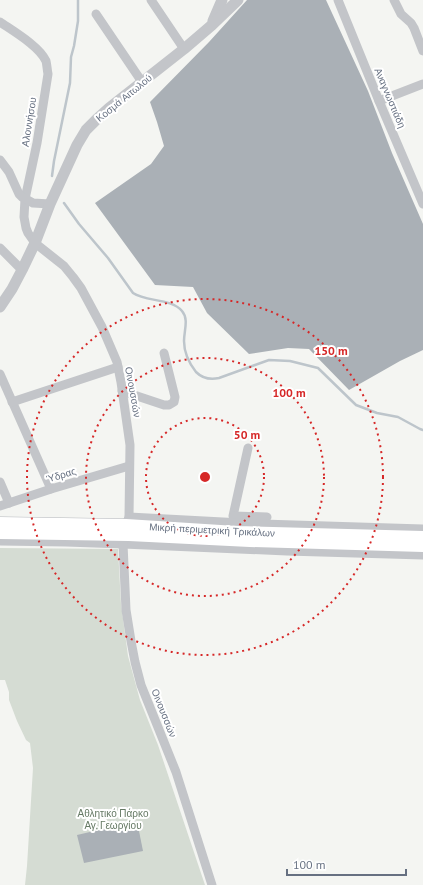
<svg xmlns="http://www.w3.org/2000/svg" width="423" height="885" font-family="'PT Sans',sans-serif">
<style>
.green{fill:#d5dcd3}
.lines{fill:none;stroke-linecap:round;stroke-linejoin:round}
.stream{stroke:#bdc5cb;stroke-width:2.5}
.building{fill:#aab0b6}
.secondary-casing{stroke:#b5b8bd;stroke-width:13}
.minor{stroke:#c3c5c9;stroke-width:9}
.tertiary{stroke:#c3c5c9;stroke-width:11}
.secondary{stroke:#fff;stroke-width:12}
.ring{fill:none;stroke:#d62828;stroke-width:2;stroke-dasharray:2 4}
.labels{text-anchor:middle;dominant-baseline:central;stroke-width:4;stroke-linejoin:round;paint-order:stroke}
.street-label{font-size:10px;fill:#667081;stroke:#fff}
.park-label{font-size:10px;fill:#657964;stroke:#fff}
.centre{fill:#d62828;stroke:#fff;stroke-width:2}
.ring-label{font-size:12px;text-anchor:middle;font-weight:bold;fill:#d62828;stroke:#fff;stroke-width:4;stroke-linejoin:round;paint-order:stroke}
</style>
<rect width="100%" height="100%" fill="#f4f5f2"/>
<path class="green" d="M0,548L118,549L121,604L128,656L140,700L158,745L205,885H25L27,866L33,768L30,743L26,740L17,721L9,700V692L5,680H0Z"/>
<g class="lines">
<g class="stream">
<path d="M52,176L54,161L70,83L71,57L74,46L78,21V0"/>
<path d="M64,203L79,224L108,258L133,293C146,302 171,298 182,311C189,319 184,331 184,341C184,352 189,363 196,372C203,379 210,380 219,378L269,360L290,361L318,368L356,405L377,413L398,417L420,429L423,430"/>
</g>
</g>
<g class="building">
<path d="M247,0H326L368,91L392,153L423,224V350L400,361L349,390L309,349L288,348L249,354L207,313L193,287L155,285L95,203L151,164L164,146L157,122L150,102L209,42Z"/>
<path d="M137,821L143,851L84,863L77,835Z"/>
</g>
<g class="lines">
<g class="secondary-casing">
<g id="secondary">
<path d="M0,523L126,525L236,532L423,537"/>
<path d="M0,533L129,535L250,541L423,546"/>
</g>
</g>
<g class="minor">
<path d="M151,0L184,49"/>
<path d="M338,0L379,101L423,204"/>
<path d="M394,0L401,14L411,23L414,28L423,51"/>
<path d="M96,14L142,82"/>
<path d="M0,22C13,31 39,46 46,61C47,65 47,69 48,74L37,143L25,199L24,217L26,228L28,233L35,243L64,266L73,277L81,288L102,327L117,362L121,382L130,445L129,517L126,525"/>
<path d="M379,101L423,84"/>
<path d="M0,160L9,172L19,194L22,197L33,203L50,204"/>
<path d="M0,248L22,270"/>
<path d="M0,374L51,489"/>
<path d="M122,391L164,405H169L174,402L175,397L164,353"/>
<path d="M12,402L118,367"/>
<path d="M0,482L9,503"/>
<path d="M0,506L51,489L129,466"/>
<path d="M233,516L248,448"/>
<path d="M234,516L267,517"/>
<path d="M129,517L262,524L423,529"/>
<path d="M0,541L66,542L123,544L287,551L423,555"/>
<path d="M123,544L126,610L131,641L135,662L141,685L176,772L212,885"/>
</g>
<g class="tertiary">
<path d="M213,21L222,0"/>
<path d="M0,307L12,289L22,270L35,243L50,204L77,145L86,130L98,118L109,108L184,49L212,25L238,0"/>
</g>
<use href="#secondary" class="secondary"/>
</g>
<g class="ring">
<circle cx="205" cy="477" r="59"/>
<circle cx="205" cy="477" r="119"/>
<circle cx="205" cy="477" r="178"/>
</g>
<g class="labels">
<g class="street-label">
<text transform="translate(124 98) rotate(-39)">Κοσμά Αιτωλού</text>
<text transform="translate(390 98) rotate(67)">Αναγνωστιάδη</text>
<text transform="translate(29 122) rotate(-81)">Αλοννήσου</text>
<text transform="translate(133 392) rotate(80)">Οινουσσών</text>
<text transform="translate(61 475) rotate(-17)">Ύδρας</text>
<text transform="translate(212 530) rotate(3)">Μικρή περιμετρική Τρικάλων</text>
<text transform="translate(164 713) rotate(68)">Οινουσσών</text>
</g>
<g class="park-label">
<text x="113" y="813">Αθλητικό Πάρκο<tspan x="113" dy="12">Αγ. Γεωργίου</tspan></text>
</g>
</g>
<circle cx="205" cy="477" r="6" class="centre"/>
<g class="ring-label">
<text x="331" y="355">150 m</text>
<text x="289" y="397">100 m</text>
<text x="247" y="439">50 m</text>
</g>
<path d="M287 869v6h119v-6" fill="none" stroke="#667081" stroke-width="2"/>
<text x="293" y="869" font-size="12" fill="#667081" stroke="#ffffff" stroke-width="3" paint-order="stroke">100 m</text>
</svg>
